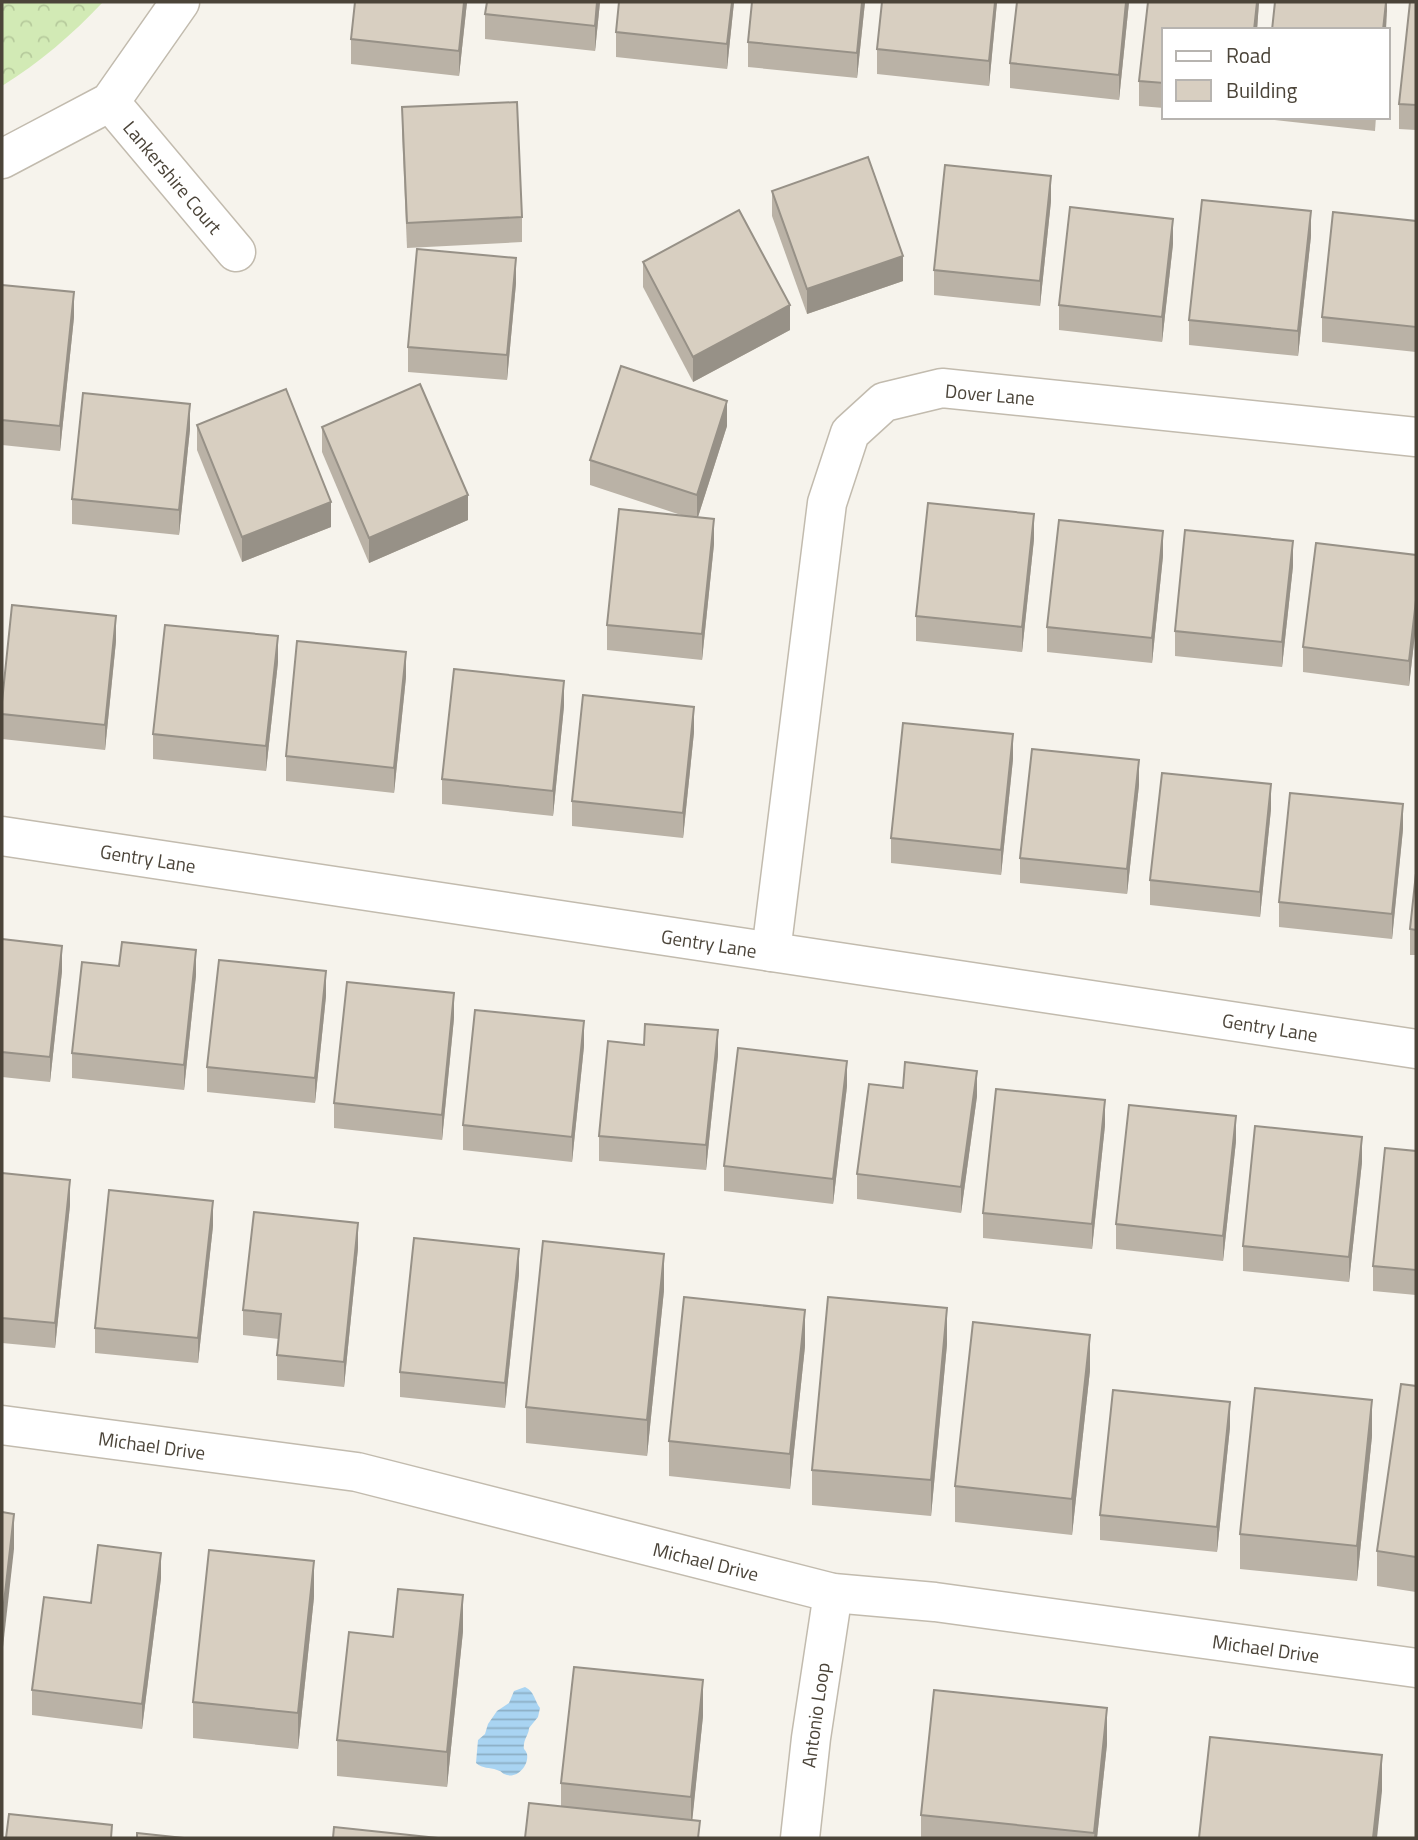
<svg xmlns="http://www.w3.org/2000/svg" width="1418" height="1840" font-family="'Titillium Web',sans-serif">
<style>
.park{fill:url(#park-crowns)}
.water{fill:url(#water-rules)}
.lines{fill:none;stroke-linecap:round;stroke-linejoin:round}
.minor-casing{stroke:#c2bbae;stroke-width:41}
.minor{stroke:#fff;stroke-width:38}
.wall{fill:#bab2a6}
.shaded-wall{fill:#979187}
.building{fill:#d8cfc1;stroke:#979187;stroke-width:2}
.labels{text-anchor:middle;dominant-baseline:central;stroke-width:5;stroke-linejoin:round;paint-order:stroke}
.street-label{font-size:19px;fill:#4b4439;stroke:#fff}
</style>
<defs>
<pattern id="park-crowns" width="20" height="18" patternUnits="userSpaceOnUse" patternTransform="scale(1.75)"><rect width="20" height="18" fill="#d2eab5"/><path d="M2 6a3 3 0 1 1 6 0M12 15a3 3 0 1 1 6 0" fill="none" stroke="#b6ca9c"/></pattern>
<pattern id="water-rules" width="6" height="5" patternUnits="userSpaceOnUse" patternTransform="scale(1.75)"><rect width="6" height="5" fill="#a9d4f2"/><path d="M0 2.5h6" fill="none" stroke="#8caec5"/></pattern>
</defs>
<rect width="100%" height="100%" fill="#f6f3ec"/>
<path class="park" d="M2,2H103C73,34 39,63 2,86Z"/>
<path class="water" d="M525,1687C535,1692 534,1700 540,1708L538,1717L529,1728C529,1734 525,1737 524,1744C523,1751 525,1748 527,1754C529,1765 518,1778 507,1775C500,1773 504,1772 497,1770C489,1767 483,1769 476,1763L478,1740L485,1734L488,1724L497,1711L509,1703L514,1691Z"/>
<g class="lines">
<g class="minor-casing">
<g id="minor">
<path d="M110,102L236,252"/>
<path d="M2,159L110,102L180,2"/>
<path d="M2,836L1416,1049"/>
<path d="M771,952L827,503L850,433L884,402L942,388L1416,437"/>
<path d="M2,1425L357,1472L833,1593L935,1602L1416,1668"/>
<path d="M800,1838L811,1738L833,1593"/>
</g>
</g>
<use href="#minor" class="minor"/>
</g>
<g class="wall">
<path d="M467,2L459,76L351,64V39Z"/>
<path d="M600,2L595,51L485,39V14Z"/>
<path d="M734,2L727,69L616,57V32Z"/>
<path d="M865,2L857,78L748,67V42Z"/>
<path d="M997,2L989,86L877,74V49Z"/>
<path d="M1017,2H1129L1119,100L1010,88V63Z"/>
<path d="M1148,2H1259L1257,30H1164V108L1139,106V81Z"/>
<path d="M1416,2V130L1399,129V104Z"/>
<path d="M402,107L522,217V242L407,248L402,132Z"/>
<path d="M1266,117H1376L1375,131L1266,119Z"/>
<path d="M772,191L903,281L807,314L772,216Z"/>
<path d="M1051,201L1040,306L934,295V270Z"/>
<path d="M1416,221V352L1322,342V317Z"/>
<path d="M1311,236L1298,356L1189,345V320Z"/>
<path d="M1173,244L1162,342L1059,330V305Z"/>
<path d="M643,262L790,330L693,382L643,287Z"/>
<path d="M516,283L507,380L408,372V347Z"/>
<path d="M2,285L74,317L60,451L2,445Z"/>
<path d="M197,425L331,527L242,562L197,450Z"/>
<path d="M727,426L698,517L714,544L702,660L607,650V625L684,516L590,485V460Z"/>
<path d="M322,427L468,520L369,563L322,452Z"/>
<path d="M190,429L179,535L72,524V499Z"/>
<path d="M1034,539L1022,652L916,641V616Z"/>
<path d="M1416,555V625L1409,686L1303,672V647Z"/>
<path d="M1163,556L1152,663L1047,652V627Z"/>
<path d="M1293,566L1282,667L1175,656V631Z"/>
<path d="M116,641L105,750L2,739V702Z"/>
<path d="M278,662L266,771L153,759V734Z"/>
<path d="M406,677L394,793L286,781V756Z"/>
<path d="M564,706L553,816L442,804V779Z"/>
<path d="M694,732L683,838L572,826V801Z"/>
<path d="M1013,759L1001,875L891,863V838Z"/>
<path d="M1139,785L1127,894L1020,883V858Z"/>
<path d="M1271,809L1260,917L1150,905V880Z"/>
<path d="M1403,829L1392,939L1279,927V902Z"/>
<path d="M1416,873V955H1410V929Z"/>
<path d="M2,939L62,971L50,1082L2,1077Z"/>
<path d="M196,975L184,1090L72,1078V1053Z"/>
<path d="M326,996L315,1103L207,1092V1067Z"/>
<path d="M454,1018L442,1140L334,1128V1103Z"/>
<path d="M584,1046L572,1162L463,1150V1125Z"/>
<path d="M718,1055L706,1170L599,1161V1136Z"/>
<path d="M847,1086L833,1204L724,1191V1166Z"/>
<path d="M903,1088L977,1096L961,1213L857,1199V1174Z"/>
<path d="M1105,1125L1092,1249L983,1238V1213Z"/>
<path d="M1236,1141L1223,1261L1116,1249V1224Z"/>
<path d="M1416,1151V1295L1373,1291V1266Z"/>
<path d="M1362,1162L1349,1282L1243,1271V1246Z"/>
<path d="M2,1173L70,1205L55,1348L2,1343Z"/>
<path d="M213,1226L198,1363L95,1353V1328Z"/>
<path d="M358,1248L344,1387L277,1380V1355L279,1339L243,1335V1310Z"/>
<path d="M519,1274L505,1408L400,1397V1372Z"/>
<path d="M664,1290L647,1456L526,1443V1407Z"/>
<path d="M947,1344L931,1516L812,1505V1470Z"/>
<path d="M805,1346L790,1489L669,1476V1441Z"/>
<path d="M1090,1370L1072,1535L955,1522V1486Z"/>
<path d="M1416,1386V1592L1377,1586V1551Z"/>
<path d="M1230,1427L1217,1552L1100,1540V1515Z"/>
<path d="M1372,1436L1357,1581L1240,1569V1534Z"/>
<path d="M161,1578L142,1729L32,1715V1690L91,1603Z"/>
<path d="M314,1597L298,1749L193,1738V1702Z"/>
<path d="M463,1631L447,1787L337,1776V1740L393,1637Z"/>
<path d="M703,1716L692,1820L700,1838L561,1806V1783Z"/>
<path d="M1107,1744L1097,1838H921V1815Z"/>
</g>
<g class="shaded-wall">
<path d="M464,2H467L459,76V51Z"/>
<path d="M597,2H600L595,51V26Z"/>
<path d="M732,2H734L727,69V44Z"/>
<path d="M862,2H865L857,78V53Z"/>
<path d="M995,2H997L989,86V61Z"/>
<path d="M1126,2H1129L1119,100V75Z"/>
<path d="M1257,2H1259L1257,30H1254Z"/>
<path d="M1386,2H1387V11L1386,30H1383Z"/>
<path d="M1051,176V201L1040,306V281Z"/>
<path d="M1311,211V236L1298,356V331Z"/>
<path d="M1173,219V244L1162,342V317Z"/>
<path d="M903,256V281L807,314V289Z"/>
<path d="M516,258V283L507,380V355Z"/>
<path d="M74,292V317L60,451V426Z"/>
<path d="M790,305V330L693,382V357Z"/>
<path d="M727,401V426L697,520V495Z"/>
<path d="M190,404V429L179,535V510Z"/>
<path d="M468,495V520L369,563V538Z"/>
<path d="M331,502V527L242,562V537Z"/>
<path d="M1034,514V539L1022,652V627Z"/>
<path d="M714,519V544L702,660V634Z"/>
<path d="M1163,531V556L1152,663V638Z"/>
<path d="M1293,541V566L1282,667V642Z"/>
<path d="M1416,600V625L1409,686V661Z"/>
<path d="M116,616V641L105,750V725Z"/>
<path d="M278,636V662L266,771V746Z"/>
<path d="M406,652V677L394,793V768Z"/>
<path d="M564,681V706L553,816V791Z"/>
<path d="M694,707V732L683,838V813Z"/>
<path d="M1013,734V759L1001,875V850Z"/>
<path d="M1139,760V785L1127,894V869Z"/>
<path d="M1271,784V809L1260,917V892Z"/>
<path d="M1403,804V829L1392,939V914Z"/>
<path d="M62,946V971L50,1082V1057Z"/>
<path d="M196,950V975L184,1090V1065Z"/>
<path d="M326,971V996L315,1103V1078Z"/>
<path d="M454,993V1018L442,1140V1115Z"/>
<path d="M584,1021V1046L572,1162V1137Z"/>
<path d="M718,1030V1055L706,1170V1145Z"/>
<path d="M847,1061V1086L833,1204V1179Z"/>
<path d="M977,1071V1096L961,1213V1187Z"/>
<path d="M1105,1100V1125L1092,1249V1224Z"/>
<path d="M1236,1116V1141L1223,1261V1236Z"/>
<path d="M1362,1137V1162L1349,1282V1257Z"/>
<path d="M70,1180V1205L55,1348V1323Z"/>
<path d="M213,1201V1226L198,1363V1338Z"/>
<path d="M358,1223V1248L344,1387V1362Z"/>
<path d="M519,1249V1274L505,1408V1383Z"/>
<path d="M664,1254V1290L647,1456V1420Z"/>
<path d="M947,1308V1344L931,1516V1480Z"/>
<path d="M805,1310V1346L790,1489V1454Z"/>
<path d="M1090,1335V1370L1072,1535V1499Z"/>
<path d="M1372,1400V1436L1357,1581V1546Z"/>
<path d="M1230,1402V1427L1217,1552V1527Z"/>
<path d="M14,1514V1549L2,1656V1620Z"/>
<path d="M161,1553V1578L142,1729V1704Z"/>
<path d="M314,1561V1597L298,1749V1713Z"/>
<path d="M463,1595V1631L447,1787V1752Z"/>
<path d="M703,1680V1716L691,1833V1797Z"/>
<path d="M1107,1708V1744L1097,1838H1094Z"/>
<path d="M1382,1755V1791L1377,1838H1373Z"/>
</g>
<g class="building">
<path d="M355,2H464L459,51L351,39Z"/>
<path d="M487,2H597L595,26L485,14Z"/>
<path d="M619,2H732L727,44L616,32Z"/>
<path d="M752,2H862L857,53L748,42Z"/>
<path d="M882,2H995L989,61L877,49Z"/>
<path d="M1017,2H1126L1119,75L1010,63Z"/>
<path d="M1148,2H1257L1254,30H1164V83L1139,81Z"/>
<path d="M1275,2H1386L1383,30H1272Z"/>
<path d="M1410,2H1416V105L1399,104Z"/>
<path d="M517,102L522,217L407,223L402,107Z"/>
<path d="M868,157L903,256L807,289L772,191Z"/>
<path d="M945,165L1051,176L1040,281L934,270Z"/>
<path d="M1202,200L1311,211L1298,331L1189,320Z"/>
<path d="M1070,207L1173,219L1162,317L1059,305Z"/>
<path d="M739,210L790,305L693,357L643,262Z"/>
<path d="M1333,212L1416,221V327L1322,317Z"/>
<path d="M417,249L516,258L507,355L408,347Z"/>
<path d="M2,285L74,292L60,426L2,420Z"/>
<path d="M621,366L727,401L697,495L590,460Z"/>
<path d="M420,384L468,495L369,538L322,427Z"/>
<path d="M286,389L331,502L242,537L197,425Z"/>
<path d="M83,393L190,404L179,510L72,499Z"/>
<path d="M928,503L1034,514L1022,627L916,616Z"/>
<path d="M619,509L714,519L702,634L607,625Z"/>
<path d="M1059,520L1163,531L1152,638L1047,627Z"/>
<path d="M1185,530L1293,541L1282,642L1175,631Z"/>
<path d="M1316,543L1416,555V600L1409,661L1303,647Z"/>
<path d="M12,605L116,616L105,725L2,714V702Z"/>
<path d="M165,625L278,636L266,746L153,734Z"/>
<path d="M297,641L406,652L394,768L286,756Z"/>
<path d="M454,669L564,681L553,791L442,779Z"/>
<path d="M583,695L694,707L683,813L572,801Z"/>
<path d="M903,723L1013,734L1001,850L891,838Z"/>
<path d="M1032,749L1139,760L1127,869L1020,858Z"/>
<path d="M1162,773L1271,784L1260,892L1150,880Z"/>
<path d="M1290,793L1403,804L1392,914L1279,902Z"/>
<path d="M1416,873V930L1410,929Z"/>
<path d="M2,939L62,946L50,1057L2,1052Z"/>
<path d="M122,942L196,950L184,1065L72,1053L82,962L119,966Z"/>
<path d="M219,960L326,971L315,1078L207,1067Z"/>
<path d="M347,982L454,993L442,1115L334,1103Z"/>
<path d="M475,1010L584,1021L572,1137L463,1125Z"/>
<path d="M645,1024L718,1030L706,1145L599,1136L608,1041L644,1045Z"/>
<path d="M738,1048L847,1061L833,1179L724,1166Z"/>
<path d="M905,1062L977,1071L961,1187L857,1174L869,1084L903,1088Z"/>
<path d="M996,1089L1105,1100L1092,1224L983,1213Z"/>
<path d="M1129,1105L1236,1116L1223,1236L1116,1224Z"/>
<path d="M1255,1126L1362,1137L1349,1257L1243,1246Z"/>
<path d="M1385,1148L1416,1151V1270L1373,1266Z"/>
<path d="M2,1173L70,1180L55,1323L2,1318Z"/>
<path d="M109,1190L213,1201L198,1338L95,1328Z"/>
<path d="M254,1212L358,1223L344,1362L277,1355L281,1314L243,1310Z"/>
<path d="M414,1238L519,1249L505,1383L400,1372Z"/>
<path d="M543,1241L664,1254L647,1420L526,1407Z"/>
<path d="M684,1297L805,1310L790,1454L669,1441Z"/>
<path d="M828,1297L947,1308L931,1480L812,1470Z"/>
<path d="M973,1322L1090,1335L1072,1499L955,1486Z"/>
<path d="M1401,1384L1416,1386V1557L1377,1551Z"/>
<path d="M1255,1388L1372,1400L1357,1546L1240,1534Z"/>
<path d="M1113,1390L1230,1402L1217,1527L1100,1515Z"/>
<path d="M2,1512L14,1514L2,1620Z"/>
<path d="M98,1545L161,1553L142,1704L32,1690L44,1597L91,1603Z"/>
<path d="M209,1550L314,1561L298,1713L193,1702Z"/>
<path d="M398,1589L463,1595L447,1752L337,1740L349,1632L393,1637Z"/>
<path d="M574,1667L703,1680L691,1797L561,1783Z"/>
<path d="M934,1690L1107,1708L1094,1833L921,1815Z"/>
<path d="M1210,1737L1382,1755L1373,1838H1199Z"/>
<path d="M529,1803L700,1821L698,1838H525Z"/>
<path d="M9,1814L112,1825L111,1838H6Z"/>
<path d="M334,1827L438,1838H333Z"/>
<path d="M137,1833L184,1838H137Z"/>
</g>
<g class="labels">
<g class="street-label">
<text transform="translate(173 177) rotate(50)">Lankershire Court</text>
<text transform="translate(990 394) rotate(5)">Dover Lane</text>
<text transform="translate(148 858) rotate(9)">Gentry Lane</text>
<text transform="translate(709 943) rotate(9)">Gentry Lane</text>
<text transform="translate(1270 1027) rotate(9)">Gentry Lane</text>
<text transform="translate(152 1445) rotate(8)">Michael Drive</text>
<text transform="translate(706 1561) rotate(14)">Michael Drive</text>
<text transform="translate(1266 1648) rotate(8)">Michael Drive</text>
<text transform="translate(815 1715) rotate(-82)">Antonio Loop</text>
</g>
</g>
<rect width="1418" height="1840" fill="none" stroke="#4b4439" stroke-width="7"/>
<rect x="1162" y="28" width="228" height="91" fill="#ffffff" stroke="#b7b4b0" stroke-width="2"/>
<rect x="1176" y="51" width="35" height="10" fill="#ffffff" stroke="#b7b4b0" stroke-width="2"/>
<text x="1226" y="63" font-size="21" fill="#4b4439">Road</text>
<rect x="1176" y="80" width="35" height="21" fill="#d8cfc1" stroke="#b7b4b0" stroke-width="2"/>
<text x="1226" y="98" font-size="21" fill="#4b4439">Building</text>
</svg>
